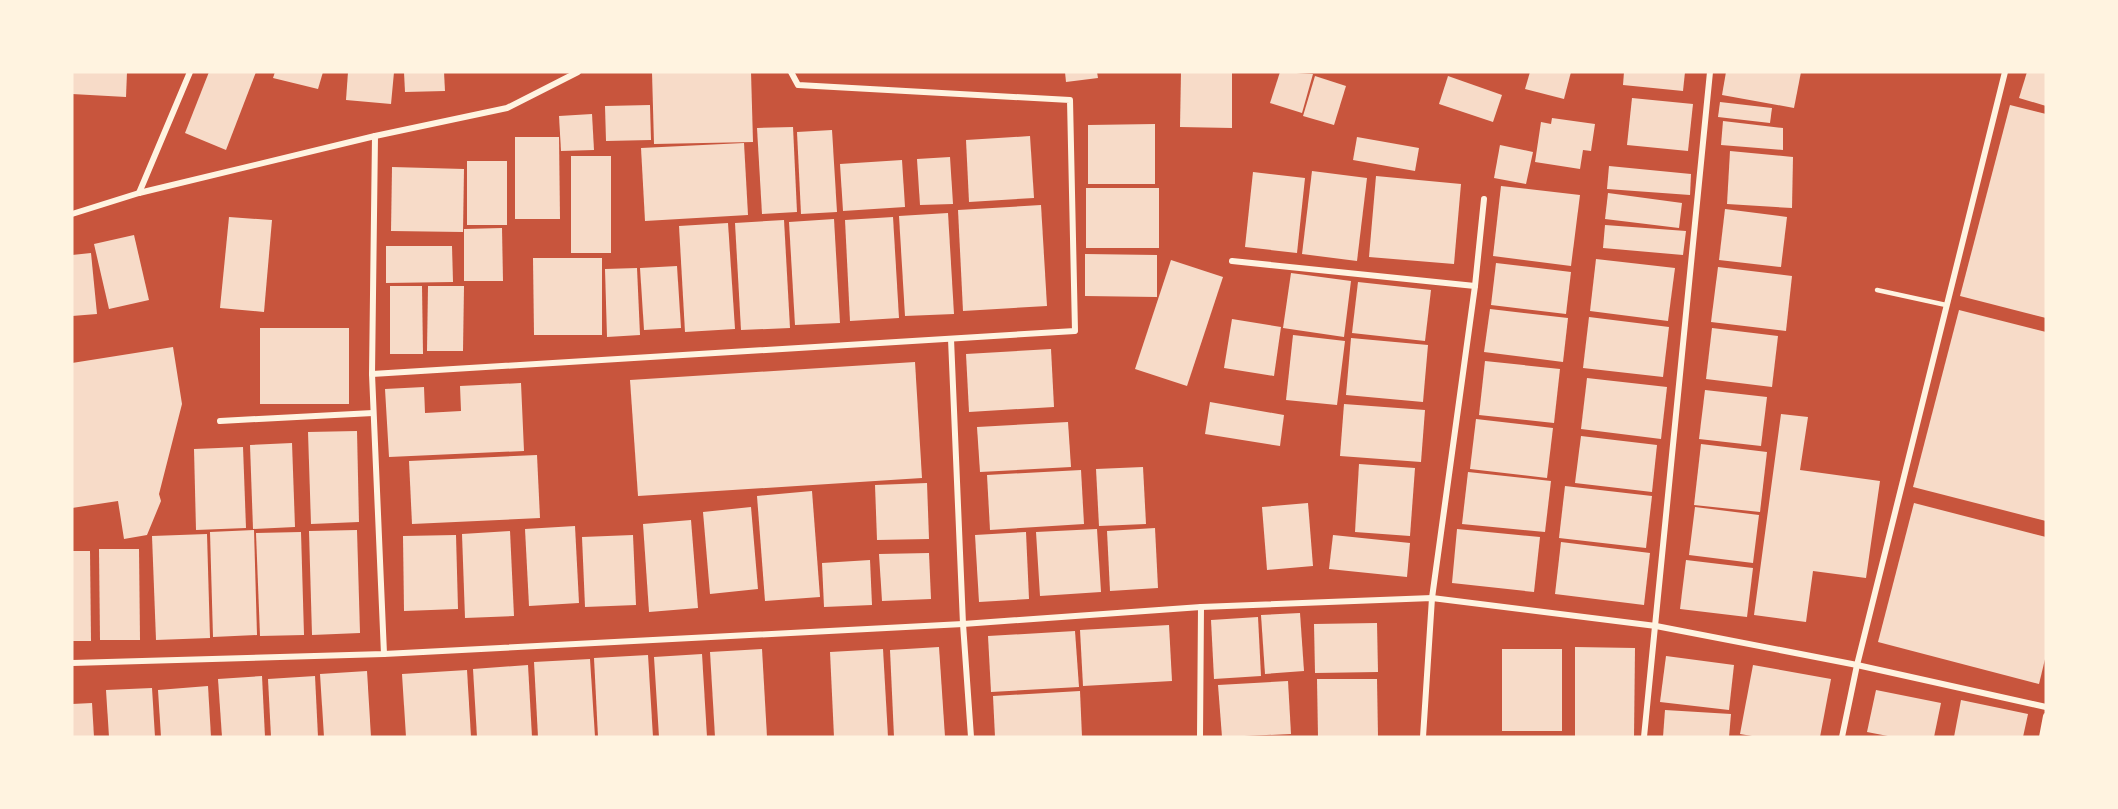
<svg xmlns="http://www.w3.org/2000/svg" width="2118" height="809" font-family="'Nunito Sans',sans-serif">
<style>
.building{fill:#f7dbc8}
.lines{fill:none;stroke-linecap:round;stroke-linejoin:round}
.service{stroke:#fff3e0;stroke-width:4.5}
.minor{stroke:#fff3e0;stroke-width:6}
</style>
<rect width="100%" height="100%" fill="#c8553d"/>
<g class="building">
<path d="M72,72H127L126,97L72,94Z"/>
<path d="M209,72H256L226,150L185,133Z"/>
<path d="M275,72H323L318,89L273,78Z"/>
<path d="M348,72H394L391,104L346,100Z"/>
<path d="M404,72H444L445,91L405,92Z"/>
<path d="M652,72H751L753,142L654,144Z"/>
<path d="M1065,72H1097L1098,78L1066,82Z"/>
<path d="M1181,72H1232V128L1180,127Z"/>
<path d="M1280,72L1313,74L1302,113L1270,103Z"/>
<path d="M1530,72H1571L1564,99L1525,89Z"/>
<path d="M1624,72H1685L1683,91L1623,85Z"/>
<path d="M1726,72H1801L1794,108L1722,95Z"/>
<path d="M2027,72H2046V106L2019,98Z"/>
<path d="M1315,76L1346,86L1334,125L1303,116Z"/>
<path d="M1448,76L1502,95L1493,122L1439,104Z"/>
<path d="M1632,98L1693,104L1688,151L1627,145Z"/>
<path d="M1720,102L1772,108L1770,123L1718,117Z"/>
<path d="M650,105L651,140L606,141L605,106Z"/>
<path d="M2010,105L2046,114V318L1960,296Z"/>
<path d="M592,114L594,150L561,151L559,116Z"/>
<path d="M1552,118L1595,124L1591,151L1583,150L1580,169L1535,162L1541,122L1551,124Z"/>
<path d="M1723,121L1783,128V150L1721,145Z"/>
<path d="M1155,124V184H1088V125Z"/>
<path d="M793,127L797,212L762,214L757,128Z"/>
<path d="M832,130L837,212L801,214L797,132Z"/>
<path d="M1030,136L1034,198L969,202L966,140Z"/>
<path d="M515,137H559L560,219H515Z"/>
<path d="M1357,137L1419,148L1415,171L1353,160Z"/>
<path d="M744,143L748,215L645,221L641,148Z"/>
<path d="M1500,145L1533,152L1526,184L1494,178Z"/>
<path d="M1730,151L1793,157L1792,208L1727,204Z"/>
<rect x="571" y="156" width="40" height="97"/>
<path d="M950,157L953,204L920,205L917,159Z"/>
<path d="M902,160L905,207L843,211L840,164Z"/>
<rect x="467" y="161" width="40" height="64"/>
<path d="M1609,166L1691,174L1690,195L1607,189Z"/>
<path d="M392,167L464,169L463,232L391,231Z"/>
<path d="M1312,171L1367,178L1357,261L1302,254Z"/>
<path d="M1253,172L1305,178L1297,253L1245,247Z"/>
<path d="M1376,176L1461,184L1454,264L1369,257Z"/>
<path d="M1501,186L1580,195L1571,266L1493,256Z"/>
<rect x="1086" y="188" width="73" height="60"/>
<path d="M1608,193L1682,203L1679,228L1605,219Z"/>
<path d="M1041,205L1047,306L963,311L958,210Z"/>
<path d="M1725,209L1787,217L1781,267L1719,260Z"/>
<path d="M948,213L954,314L905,316L899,216Z"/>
<path d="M229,217L272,220L264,312L220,308Z"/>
<path d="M893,217L899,318L850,321L845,220Z"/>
<path d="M834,219L840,323L795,325L789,222Z"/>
<path d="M784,220L790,328L741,330L735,223Z"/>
<path d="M728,223L735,329L685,332L679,226Z"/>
<path d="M1605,225L1686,231L1683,255L1603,248Z"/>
<path d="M502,228L503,281H464V229Z"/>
<path d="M134,235L149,300L109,309L94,244Z"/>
<path d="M386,246H452L453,282L386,283Z"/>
<path d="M91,253L97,314L72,316V255Z"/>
<path d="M1085,254L1157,255V297L1085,296Z"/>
<path d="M533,258H602V335H534Z"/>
<path d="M1596,259L1675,268L1668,321L1590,311Z"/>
<path d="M1171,260L1223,277L1187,386L1135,369Z"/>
<path d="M1496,263L1571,272L1566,314L1491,305Z"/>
<path d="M677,266L681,328L644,330L640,268Z"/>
<path d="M1718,267L1792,276L1786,331L1711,322Z"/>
<path d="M637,268L640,335L607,337L605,269Z"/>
<path d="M1291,273L1351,281L1344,337L1283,328Z"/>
<path d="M1358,282L1431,290L1425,341L1352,333Z"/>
<path d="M390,286H422L423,354H390Z"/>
<path d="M428,286H464L463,351H427Z"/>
<path d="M1490,309L1568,318L1563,362L1484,352Z"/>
<path d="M1959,310L2046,332V521L1913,487Z"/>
<path d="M1589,317L1669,327L1663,377L1583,368Z"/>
<path d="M1232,319L1281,327L1274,376L1224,368Z"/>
<rect x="260" y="328" width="89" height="76"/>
<path d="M1712,328L1778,336L1772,387L1706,379Z"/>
<path d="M1293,335L1345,341L1337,405L1286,400Z"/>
<path d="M1351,338L1428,345L1423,402L1346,395Z"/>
<path d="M173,347L182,404L159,494L161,501L147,535L124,539L118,501L72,508V363Z"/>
<path d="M1051,349L1054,407L969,412L966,354Z"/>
<path d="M1485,361L1560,369L1554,423L1479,415Z"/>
<path d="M915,362L922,478L638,496L630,380Z"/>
<path d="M1587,378L1667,387L1661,439L1581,429Z"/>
<path d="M521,383L524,451L389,457L385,389L424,387L425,413L461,411L460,386Z"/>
<path d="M1705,390L1767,397L1761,446L1699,439Z"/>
<path d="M1210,402L1284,415L1280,446L1205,434Z"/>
<path d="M1344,404L1425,410L1421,462L1340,456Z"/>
<path d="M1781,414L1808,417L1800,470L1880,481L1866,578L1813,571L1806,622L1754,615Z"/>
<path d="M1476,419L1553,428L1547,478L1470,469Z"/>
<path d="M1068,422L1071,467L980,472L977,427Z"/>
<path d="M357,431L359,522L311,524L308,432Z"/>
<path d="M1581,436L1657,445L1652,492L1575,483Z"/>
<path d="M292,443L295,527L253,529L250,445Z"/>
<path d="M1701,444L1767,452L1760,512L1694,505Z"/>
<path d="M243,447L246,528L196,530L194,449Z"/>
<path d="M537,455L540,518L412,524L409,461Z"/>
<path d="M1359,464L1415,468L1410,536L1355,532Z"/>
<path d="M1143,467L1146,524L1099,526L1096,469Z"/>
<path d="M1081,470L1084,524L990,530L987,475Z"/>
<path d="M1468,472L1551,481L1545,532L1462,524Z"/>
<path d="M927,483L929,539L877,540L875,485Z"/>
<path d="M1565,486L1652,496L1646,548L1559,538Z"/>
<path d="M812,491L820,597L765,601L757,496Z"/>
<path d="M1308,503L1313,566L1267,570L1262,507Z"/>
<path d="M1914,503L2046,537V655L2039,684L1878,642Z"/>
<path d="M751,507L758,589L710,594L703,512Z"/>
<path d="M1695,507L1759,515L1753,563L1689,555Z"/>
<path d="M691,520L698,608L649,612L643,524Z"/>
<path d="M575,526L579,603L529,606L525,529Z"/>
<path d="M1155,528L1158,588L1110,591L1107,531Z"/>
<path d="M1097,529L1101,592L1040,596L1036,532Z"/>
<path d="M1457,529L1540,537L1534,592L1452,583Z"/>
<path d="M254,530L257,635L213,637L210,532Z"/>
<path d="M357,530L360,633L312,635L309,531Z"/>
<path d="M510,531L514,616L465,618L462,534Z"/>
<path d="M301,532L304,635L260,636L256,533Z"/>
<path d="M1026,532L1029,599L979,602L975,535Z"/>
<path d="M207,534L210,638L156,640L152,536Z"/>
<path d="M456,535L458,609L404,611L403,536Z"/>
<path d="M633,535L636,605L585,607L582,537Z"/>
<path d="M1333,535L1410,543L1407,577L1329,569Z"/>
<path d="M1561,542L1650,553L1644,605L1555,594Z"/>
<path d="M99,549H139L140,640H100Z"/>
<path d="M72,551H90L91,641H72Z"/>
<path d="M929,553L931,599L882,601L879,554Z"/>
<path d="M870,560L872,605L824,607L822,563Z"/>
<path d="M1686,560L1753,568L1747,617L1680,609Z"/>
<path d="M1300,613L1304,671L1265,674L1261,615Z"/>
<path d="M1258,617L1261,676L1214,679L1211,620Z"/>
<path d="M1377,623L1378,672L1315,673L1314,624Z"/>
<path d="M1169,625L1172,681L1083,686L1080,630Z"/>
<path d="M1075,631L1079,687L991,692L988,636Z"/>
<path d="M939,647L945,737H894L890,650Z"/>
<path d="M1575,647L1635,648L1634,737H1575Z"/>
<path d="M762,649L767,737H715L710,652Z"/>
<path d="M883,649L888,737H834L830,652Z"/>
<rect x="1502" y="649" width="60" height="82"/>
<path d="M702,654L707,737H659L654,657Z"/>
<path d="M648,655L653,737H598L594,658Z"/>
<path d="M1666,656L1734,665L1729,710L1660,702Z"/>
<path d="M590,659L595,737H538L534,662Z"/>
<path d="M528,665L532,737H477L473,669Z"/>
<path d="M1753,665L1831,679L1820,737H1758L1740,734Z"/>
<path d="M467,670L471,737H406L402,674Z"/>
<path d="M367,671L371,737H324L320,674Z"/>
<path d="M262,676L265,737H222L218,679Z"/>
<path d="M315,676L318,737H271L268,679Z"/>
<path d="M1317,679H1377L1378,737H1318Z"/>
<path d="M1288,681L1291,734L1222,737L1218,685Z"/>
<path d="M208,686L211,737H161L158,690Z"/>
<path d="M152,688L155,737H109L106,690Z"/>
<path d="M1876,690L1941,703L1934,737H1893L1867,732Z"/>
<path d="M1080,691L1082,737H995L993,696Z"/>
<path d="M1961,700L2028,714L2023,737H1954Z"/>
<path d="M92,703L94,737H72V704Z"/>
<path d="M1665,710L1731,714L1729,737H1663Z"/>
</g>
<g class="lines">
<path class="service" d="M1877,290L1946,305"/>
<g class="minor">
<path d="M375,136L372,374L384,654"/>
<path d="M139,193L190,72"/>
<path d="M72,214L139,193L375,136L507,108L578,72"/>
<path d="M1232,261L1475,286"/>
<path d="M951,339L963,624L971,737"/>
<path d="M372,374L1075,331L1070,100L798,85L791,72"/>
<path d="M220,421L373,413"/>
<path d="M72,663L384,654L963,624L1201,607L1432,598L1656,626L1857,665L2046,707"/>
<path d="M1200,737L1201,607"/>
<path d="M1423,737L1432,598L1475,286L1484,199"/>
<path d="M1644,737L1710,72"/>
<path d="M1842,737L1857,665L2005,72"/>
<path d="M2042,737L2046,716"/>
</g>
</g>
<rect width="2118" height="809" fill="none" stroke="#fff3e0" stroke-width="147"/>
</svg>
